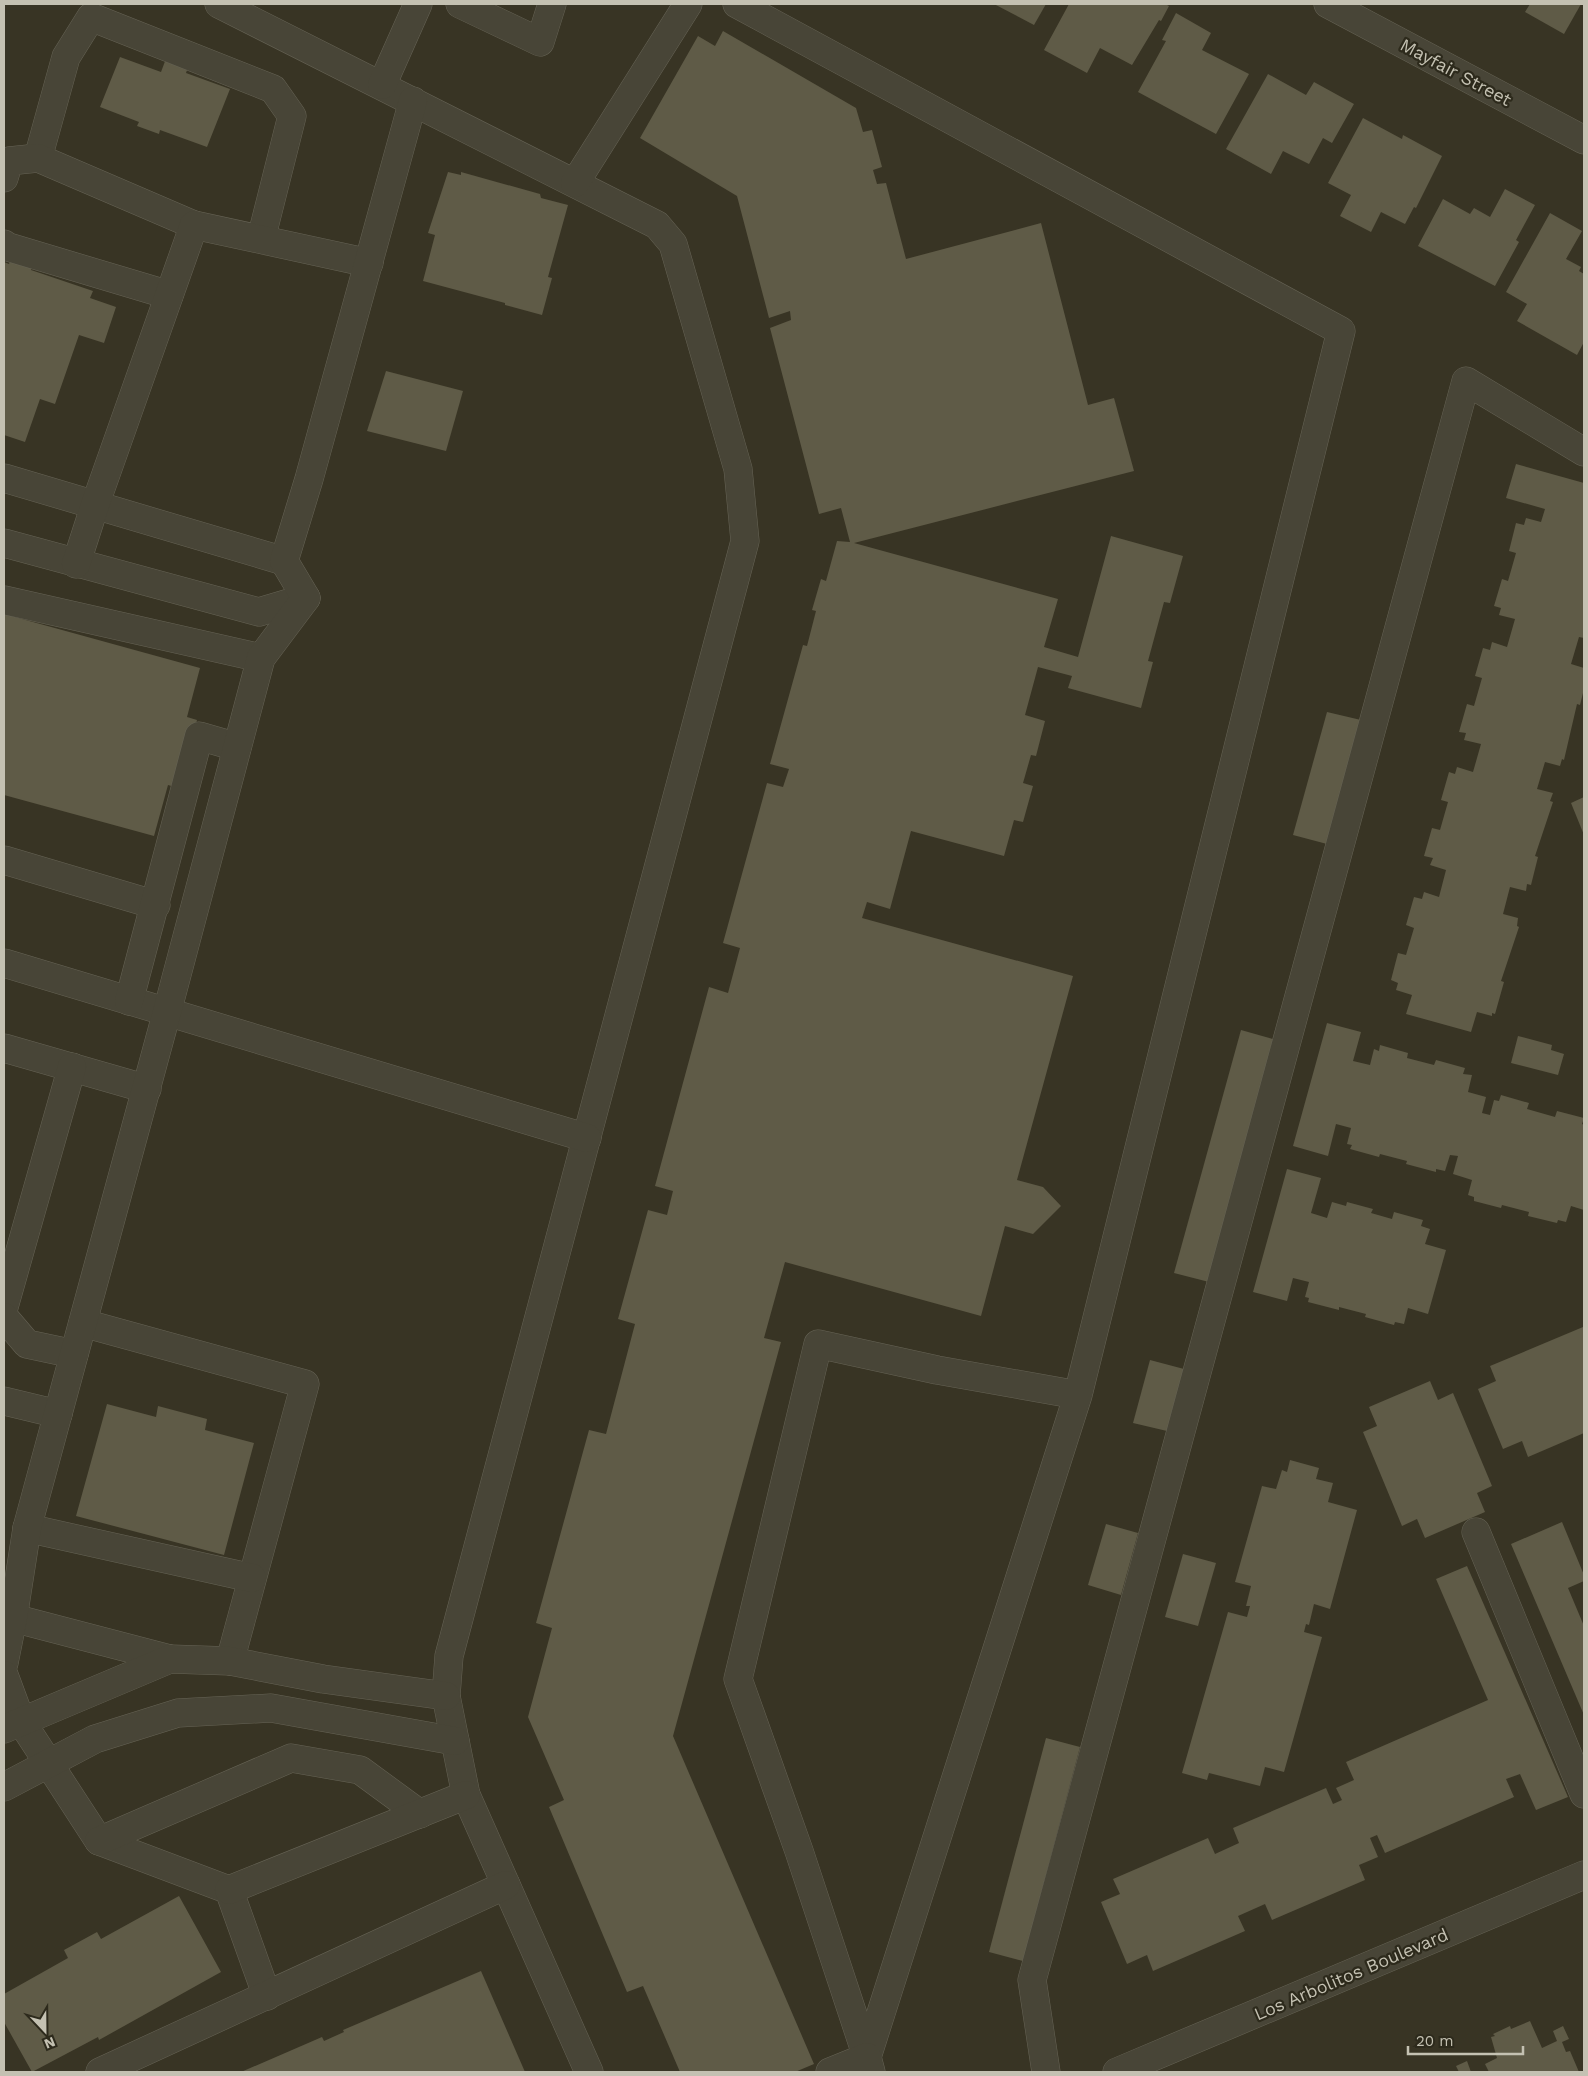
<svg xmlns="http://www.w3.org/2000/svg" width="1588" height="2076" font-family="'Work Sans',sans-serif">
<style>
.building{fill:#5f5b47}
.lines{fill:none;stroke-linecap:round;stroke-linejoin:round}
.minor-casing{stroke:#666355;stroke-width:29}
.minor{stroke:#484537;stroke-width:28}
.labels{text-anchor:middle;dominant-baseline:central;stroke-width:4.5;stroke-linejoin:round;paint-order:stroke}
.street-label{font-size:18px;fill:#c4c1b2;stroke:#2d2a1c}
</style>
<rect width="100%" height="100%" fill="#383424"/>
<g class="building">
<path d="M994,4H1046L1034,25Z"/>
<path d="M1069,4H1165L1169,6L1161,21L1159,20L1132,65L1100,48L1087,73L1044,50Z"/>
<path d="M1530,4H1581L1564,34L1525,12Z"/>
<path d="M1176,13L1211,33L1202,50L1249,74L1216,134L1138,92L1166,41L1162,40Z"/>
<path d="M723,31L856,108L863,132L872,130L882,167L873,170L877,184L886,183L906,259L1041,223L1088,405L1114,398L1134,471L854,543L1058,599L1044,647L1078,657L1111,536L1183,556L1170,603L1164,602L1148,661L1153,662L1141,708L1068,688L1072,676L1038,667L1025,715L1045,721L1036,756L1031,755L1023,783L1033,786L1023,822L1014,820L1004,856L911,831L890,909L867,902L862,918L1073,976L1017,1180L1043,1187L1061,1206L1033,1234L1005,1226L981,1316L785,1262L764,1338L781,1342L673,1736L814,2064L795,2072H680L643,1986L627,1992L549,1807L564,1800L528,1717L552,1628L536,1623L589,1430L606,1434L635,1324L618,1319L648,1210L667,1215L673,1191L655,1186L709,987L728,993L740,948L723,943L767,783L783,787L789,769L770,764L803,645L807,646L816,611L812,610L821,579L826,581L837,541L850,542L841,508L819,514L770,328L791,320L790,311L769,318L737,196L640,138L698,36L715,46Z"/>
<path d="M167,56L189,64L186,73L230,89L207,147L160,130L159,134L137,126L139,122L100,107L120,57L161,72Z"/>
<path d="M1268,74L1306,95L1314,82L1354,104L1332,143L1323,138L1309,164L1283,151L1271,174L1226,149Z"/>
<path d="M1363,118L1402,139L1403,135L1442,156L1416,208L1414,207L1405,224L1381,212L1371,232L1340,216L1351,195L1328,183Z"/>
<path d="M448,172L461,175V172L540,194L541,198L568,205L548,277L552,278L542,315L505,305V303L423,281L435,235L428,233Z"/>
<path d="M1505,189L1535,205L1516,240L1519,242L1495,286L1418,246L1443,199L1470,214L1474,208L1490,217Z"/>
<path d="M1550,213L1582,231L1566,259L1581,267L1579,271L1584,274V342L1577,355L1517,321L1527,304L1506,292Z"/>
<path d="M18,238L40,245L31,270L93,291L90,298L116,307L104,343L79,335L55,404L40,399L25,442L4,435V262L9,264Z"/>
<path d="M386,371L463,391L446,451L367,431Z"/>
<path d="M1516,464L1584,483V638L1579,637L1571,664L1584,668V689L1580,705L1577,704L1564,760L1562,759L1560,766L1545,762L1537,789L1553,793L1550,801L1553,802L1535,856L1538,857L1531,885L1527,884L1526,891L1510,887L1503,914L1518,918L1517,926L1519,927L1501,981L1504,982L1495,1014L1492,1013V1016L1477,1012L1471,1032L1406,1014L1412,995L1396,990L1398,983L1391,980L1398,953L1406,955L1414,928L1406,925L1414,897L1422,899L1424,892L1439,897L1446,870L1430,865L1433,858L1424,856L1432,828L1440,830L1448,802L1441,800L1449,772L1455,774L1457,767L1473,772L1481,744L1464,740L1466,733L1459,732L1467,704L1474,706L1482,678L1475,676L1483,648L1490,650L1492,642L1507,647L1515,619L1499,615L1501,608L1494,606L1502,579L1508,581L1516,553L1509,551L1516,523L1524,525L1526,518L1541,522L1545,509L1506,498Z"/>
<path d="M4,614L200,668L187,717L197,720L178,788L168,785L154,836L4,795Z"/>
<path d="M1327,712L1361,720L1327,844L1293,835Z"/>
<path d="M1584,797V835L1571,803Z"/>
<path d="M1327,1023L1361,1032L1353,1061L1370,1065L1374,1049L1379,1051L1380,1045L1408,1053L1407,1058L1434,1065L1436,1060L1465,1068L1463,1074L1472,1075L1468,1092L1486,1097L1482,1113L1490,1115L1494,1100L1499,1101L1501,1095L1529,1103L1527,1109L1555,1117L1557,1111L1584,1118L1582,1124L1584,1125V1210L1571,1206L1566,1222L1558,1220L1557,1223L1528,1216L1529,1212L1502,1205L1501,1208L1474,1201V1197L1468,1195L1472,1180L1453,1174L1458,1156L1450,1155L1445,1171L1436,1169V1172L1406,1164L1407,1161L1380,1154L1379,1157L1350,1149L1352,1145L1347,1144L1351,1128L1336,1124L1328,1156L1293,1146Z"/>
<path d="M1241,1030L1276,1040L1209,1282L1174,1273Z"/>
<path d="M1518,1036L1552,1045L1551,1050L1564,1054L1558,1075L1511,1063Z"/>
<path d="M1287,1169L1321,1178L1311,1213L1327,1218L1332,1202L1346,1206L1347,1202L1373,1209L1371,1213L1392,1219L1394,1212L1423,1220L1421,1226L1430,1229L1425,1244L1446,1250L1428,1314L1408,1308L1404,1324L1395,1322L1394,1325L1365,1317L1366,1314L1339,1307V1310L1308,1302L1309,1298L1305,1297L1309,1282L1293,1278L1287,1301L1253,1292Z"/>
<path d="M1583,1327L1584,1433L1528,1457L1522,1441L1503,1449L1478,1389L1496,1381L1490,1366Z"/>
<path d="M1150,1360L1184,1369L1167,1431L1133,1423Z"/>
<path d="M1430,1381L1438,1400L1453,1393L1492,1486L1477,1493L1485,1512L1425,1538L1417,1519L1402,1526L1363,1432L1377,1426L1369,1407Z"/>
<path d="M107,1404L156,1417L158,1406L207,1419L205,1430L254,1443L224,1555L76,1516Z"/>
<path d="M1290,1460L1319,1468L1316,1479L1333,1483L1328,1502L1357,1510L1330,1609L1314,1604L1309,1625L1306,1624L1304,1632L1322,1637L1284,1772L1265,1767L1260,1786L1209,1773L1207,1780L1182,1773L1228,1612L1247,1617L1250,1606H1246L1251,1586L1235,1582L1262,1486L1276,1489L1282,1470L1287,1472Z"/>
<path d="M1562,1522L1584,1575V1581L1568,1588L1584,1626V1715L1511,1544Z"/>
<path d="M1106,1524L1138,1533L1121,1595L1088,1585Z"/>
<path d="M1183,1554L1216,1563L1198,1626L1165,1617Z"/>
<path d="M1467,1566L1568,1797L1536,1810L1520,1774L1506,1779L1514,1797L1385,1853L1377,1835L1370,1838L1378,1857L1359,1865L1365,1880L1272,1920L1265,1904L1238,1916L1245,1931L1153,1971L1147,1955L1127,1964L1101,1902L1120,1894L1113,1879L1208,1838L1215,1854L1239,1843L1233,1828L1326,1788L1333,1804L1342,1800L1336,1788L1354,1780L1346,1762L1488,1700L1436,1579Z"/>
<path d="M1046,1738L1080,1747L1023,1961L989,1952Z"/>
<path d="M179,1896L221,1972L99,2040L98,2037L32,2072L4,2022V1994L68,1958L64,1950L97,1932L101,1939Z"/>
<path d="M481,1971L525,2072H241L322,2037L324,2041L344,2032L343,2030Z"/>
<path d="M1530,2021L1542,2048L1557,2041L1553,2031L1563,2026L1569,2039L1562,2042L1566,2052L1570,2051L1579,2072H1489L1485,2064L1497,2058L1491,2037L1495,2036L1493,2034L1510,2026L1511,2029Z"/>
<path d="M1467,2061L1471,2072H1459L1456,2066Z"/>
</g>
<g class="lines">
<g class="minor-casing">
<g id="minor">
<path d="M219,4L657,225L673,244L738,469L745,541L449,1656L446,1696L466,1795L589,2072"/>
<path d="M460,4L540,42L552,4"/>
<path d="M737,4L1341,331L1078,1395L867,2057L799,1851L738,1679L818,1344L937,1370L1078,1395"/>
<path d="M1328,4L1584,140"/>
<path d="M382,85L418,4"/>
<path d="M38,158L66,57L91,17L273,89L292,116L261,239"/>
<path d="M4,178L9,161L38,158L194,225"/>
<path d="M575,183L688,4"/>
<path d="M4,244L5,246L169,295"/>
<path d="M4,478L284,561"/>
<path d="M4,543L259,612L306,598"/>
<path d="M76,564L95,505L194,225L369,263"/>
<path d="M4,600L261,658"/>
<path d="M4,860L156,905"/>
<path d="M4,963L587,1138"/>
<path d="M129,1001L199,736L237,747"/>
<path d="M4,1048L147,1089"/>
<path d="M4,1307L72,1067"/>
<path d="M4,1317L27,1344L74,1354"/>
<path d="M83,1323L305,1384L230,1661"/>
<path d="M4,1401L58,1414"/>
<path d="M27,1528L252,1578"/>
<path d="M1476,1532L1584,1794"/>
<path d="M13,1618L170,1659"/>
<path d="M4,1663L13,1618L27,1528L167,1012L261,658L306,598L284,561L309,479L413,101"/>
<path d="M4,1675L21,1721L99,1841L229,1890L267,1996"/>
<path d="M4,1729L170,1659L230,1661L323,1679L446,1696"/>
<path d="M4,1787L95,1739L178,1713L271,1708L455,1741"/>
<path d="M99,1841L291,1758L360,1770L420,1814"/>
<path d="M229,1890L466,1795"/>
<path d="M100,2072L506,1885"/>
<path d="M830,2072L867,2057L871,2072"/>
<path d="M1046,2072L1032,1980L1466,381L1584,452"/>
<path d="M1117,2072L1584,1875"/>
</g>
</g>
<use href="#minor" class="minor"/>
</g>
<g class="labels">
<g class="street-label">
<text transform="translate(1456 72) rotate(28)">Mayfair Street</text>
<text transform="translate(1351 1974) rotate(-23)">Los Arbolitos Boulevard</text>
</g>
</g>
<rect width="1588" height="2076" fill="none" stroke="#c4c1b2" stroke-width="10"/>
<g transform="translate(45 2031) rotate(158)" stroke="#2d2a1c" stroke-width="4" paint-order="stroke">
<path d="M0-4L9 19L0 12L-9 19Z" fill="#c4c1b2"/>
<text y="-8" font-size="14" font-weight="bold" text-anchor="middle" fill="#c4c1b2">N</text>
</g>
<path d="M1408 2046v8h115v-8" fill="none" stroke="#c4c1b2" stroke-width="2.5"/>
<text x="1416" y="2046" font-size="15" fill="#c4c1b2" stroke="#2d2a1c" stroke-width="4" paint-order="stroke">20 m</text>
</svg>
